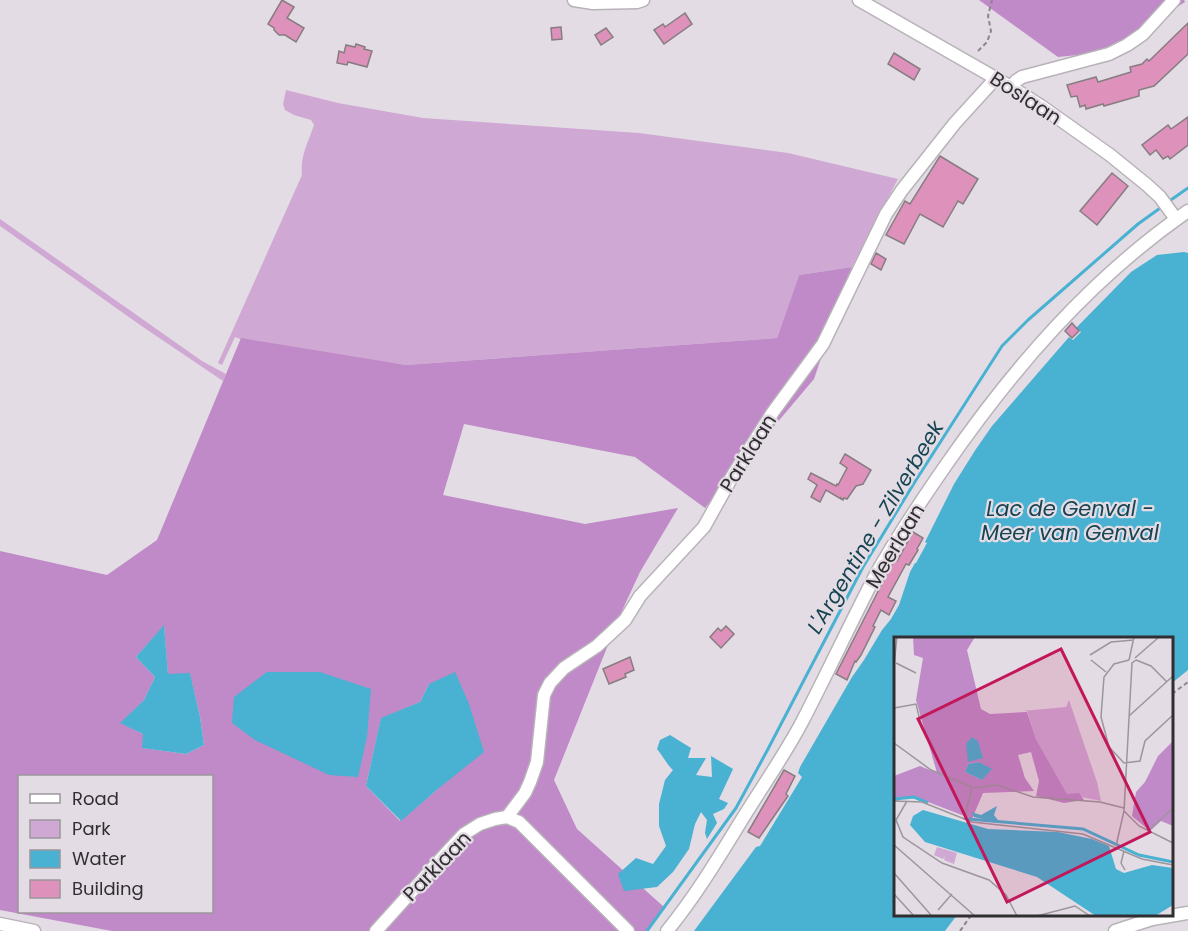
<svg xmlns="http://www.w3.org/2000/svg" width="1188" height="931" font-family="Poppins,sans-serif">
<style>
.green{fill:#cfa9d4}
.forest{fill:#bf8ac7;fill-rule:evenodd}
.water{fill:#49b1d1}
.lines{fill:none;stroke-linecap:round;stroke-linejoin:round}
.stream{stroke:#49b1d1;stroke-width:3}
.building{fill:#dd91bb;stroke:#867d81;stroke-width:1.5}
.minor-casing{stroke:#b8b2b9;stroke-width:15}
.path{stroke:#8c878c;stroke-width:2;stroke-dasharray:4.5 3;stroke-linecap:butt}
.minor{stroke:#fff;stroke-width:12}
.labels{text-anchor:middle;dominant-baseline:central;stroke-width:4.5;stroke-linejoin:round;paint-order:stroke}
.street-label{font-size:20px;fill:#312e31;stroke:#e3dce4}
.water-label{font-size:21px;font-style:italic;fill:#174452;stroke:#e3dce4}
.inset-river{fill:none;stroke:#49b1d1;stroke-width:3}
.inset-road{fill:none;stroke:#9c969c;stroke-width:1.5}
.view{fill:#c2185b;fill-opacity:0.15;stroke:#c2185b;stroke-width:3}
.inset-edge{fill:none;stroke:#312e31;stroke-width:3}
</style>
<rect width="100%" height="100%" fill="#e3dce4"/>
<g class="green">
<path d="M286,90L338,103L423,118L639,133L788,153L898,179L852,267L799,275L777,338L406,365L248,342L235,337L222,365L218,363L302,175C300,156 308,143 314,125L311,120L294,115L285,110L283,104Z"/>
<path d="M0,219L202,361L226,374L223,381L143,327L0,226Z"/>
</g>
<g class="forest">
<path d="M979,0H1184L1185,2L1106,52L1058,57Z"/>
<path d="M852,267L814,379L705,508L635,457L464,424L443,495L585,524L678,508L640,572L620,615L554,780L577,829L664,907L647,931H112L0,910V551L107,575L157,540L241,338L406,365L777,338L799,275ZM164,626L168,675L190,674L200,717L204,745L186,754L143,748V734L121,723L144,700L155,677L136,657ZM429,684L439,788L400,821L366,786L381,719L420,702ZM20,776H212V912H20Z"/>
</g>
<g class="water">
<path d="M1184,252L1188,253V670L1172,683V638H896V914L957,915L945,931H694L756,847L760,846L802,777L798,773L800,767L852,677L864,660L882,630L891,619L899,605L910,572L915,563H916L927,543L925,542L954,484L976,449L992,426L1069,337L1073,340L1081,332L1076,328L1131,272L1157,255Z"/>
<path d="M164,625L168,674L190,673L200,717L204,745L186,754L142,748L143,734L120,723L144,700L155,677L136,657Z"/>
<path d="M267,672H320L371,689L367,737L358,777L329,775L255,740L232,723L234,697Z"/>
<path d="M455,672L469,704L484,752L439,788L401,821L366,786L381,718L420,702L429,684Z"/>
<path d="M670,735L691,748L688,758H706L696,775L712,777L711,756L733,769L719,799L728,803L724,809L713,814L717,823L707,839L705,833L707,820L701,812L695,824L689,849L673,872L657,887L624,891L618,874L636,858L653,864L666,846L659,826V804L665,780L673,770C667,765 663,756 657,749L660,740Z"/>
</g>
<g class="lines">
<g class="stream">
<path d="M1168,202L1188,188"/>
<path d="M647,931L736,808L768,749L863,567L916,480L1002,346L1028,320L1138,224L1163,206"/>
</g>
</g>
<g class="building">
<path d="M282,0L294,7L287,18L304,28L296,42L285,35H279L274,30V28L268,24Z"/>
<path d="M685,13L692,24L664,44L654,30L663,24L665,27Z"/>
<path d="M1188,23V54L1154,86L1139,90V96L1104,106L1103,104L1086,109L1085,105L1080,107L1077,96L1071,97L1067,85L1096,77L1098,82L1131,72L1130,67L1142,64L1147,59L1149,61Z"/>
<path d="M561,27L562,39L552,40L551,28Z"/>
<path d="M606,28L613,37L601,45L595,35Z"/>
<path d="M356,44L365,47L364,49L372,51L367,67L348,62L347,65L337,63L339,51L344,53L346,45L355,47Z"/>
<path d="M894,53L920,69L914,80L888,64Z"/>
<path d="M1188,117V145L1170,159L1168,156L1163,159L1156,150L1150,155L1142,145L1168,125L1171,129Z"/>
<path d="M940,156L978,179L963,204L958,201L943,227L920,214L904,244L886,235L905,201L910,204Z"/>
<path d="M1112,173L1128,186L1097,225L1080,211Z"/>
<path d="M876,253L886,259L881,270L871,264Z"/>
<path d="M1072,323L1079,331L1072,338L1065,331Z"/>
<path d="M845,454L871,470L863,484L856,486L847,499L844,498L843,500L841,498V499L826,490L820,502L811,497L817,485L808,479L811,473L836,486L837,484L838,485L847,468L840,463Z"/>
<path d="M913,532L923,538L917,549L918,550L909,565L906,564L888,597L896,601L889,615L881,610L873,626L875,627L861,655L856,662L855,661L847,680L836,674L889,570L894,560L897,561Z"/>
<path d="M726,626L734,634L721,648L710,637L718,628L721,631Z"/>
<path d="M630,657L634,670L625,674L626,677L609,684L603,669Z"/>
<path d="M784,770L795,776L786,794L788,796L759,838L748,832Z"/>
</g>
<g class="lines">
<g class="minor-casing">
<g id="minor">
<path d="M574,0L593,3L637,2L643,0"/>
<path d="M859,0L1011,87L1041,106L1110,155L1147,185L1160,197L1176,219"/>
<path d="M1011,87L1016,81L1022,77L1109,54L1127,45L1143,34L1174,0"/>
<path d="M507,817L525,793L530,782L537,762L544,695L550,683L564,668L597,646L625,620L640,596L704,527L733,475L773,412L823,344L886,214L902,190L955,123L996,78"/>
<path d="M0,924L34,931"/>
<path d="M376,931L449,850L464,834L480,824L495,819L507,817L519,822L628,931"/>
<path d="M667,931C694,898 716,862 738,826C759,791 783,758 802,722C827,674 850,624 875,576C896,538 921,501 946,465C1014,367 1090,279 1188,211"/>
<path d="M1115,931L1152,919L1188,913"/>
</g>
</g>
<g class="path">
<path d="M978,51L987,42L991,31L988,16L992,0"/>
<path d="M1172,694L1188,682"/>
<path d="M960,931L972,914"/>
</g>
<use href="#minor" class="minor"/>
</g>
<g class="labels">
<g class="street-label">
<text transform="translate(1026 98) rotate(33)">Boslaan</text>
<text transform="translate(748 453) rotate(-58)">Parklaan</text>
<text transform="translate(895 546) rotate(-59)">Meerlaan</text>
<text transform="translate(437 866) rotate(-46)">Parklaan</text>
</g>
<g class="water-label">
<text x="1070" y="508">Lac de Genval -<tspan x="1070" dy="24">Meer van Genval</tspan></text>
<text transform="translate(875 527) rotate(-59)">L'Argentine - Zilverbeek</text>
</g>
</g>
<g transform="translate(894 637)">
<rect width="279" height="279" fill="#e3dce4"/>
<path d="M175,63L203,145L207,164L173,157L142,102L133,74H128L172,70ZM43,210L63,216L60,227L50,223L51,219L49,222L40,218Z" fill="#cfa9d4"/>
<path d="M19,0H81L73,13L87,72L96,77L133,75L142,102L173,157L185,156L190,163L170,166L142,159L145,144L137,115L124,118L131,141L140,154L89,156L78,182L29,163L14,160L0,165V139L26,129L43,136L22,63L29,21L20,18ZM85,125L91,129L88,143L71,135L74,127ZM279,104V189L267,184L256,194L238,179L242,155L251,145L264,119Z" fill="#bf8ac7" fill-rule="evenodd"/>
<path d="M78,100L84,104L89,121L74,125L72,107ZM85,125L98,132L88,143L71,135L74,127ZM103,169L100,178L104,183L98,184L80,180L77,175L87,178ZM29,173L94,192L164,195L198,202L215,209L222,232L230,236L258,228L279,231V268L261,279H202L143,240L31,205L16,188L19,179Z" fill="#49b1d1"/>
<path class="inset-river" d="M0,162L20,160L34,166M74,182L189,192L245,218L279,225"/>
<path class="inset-road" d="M196,18L217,5L240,3M241,21L265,0M197,23L212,35M235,23L220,27L210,40L207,80L215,110L230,126L246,124L251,104L279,78M235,23L240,0M242,23L257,29L273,45M2,26L22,36M0,28L3,0M0,71L22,67L28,92M235,79L279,39M0,106L37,133L78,150L70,183M80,151L103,148L139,160L206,165L230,171M0,164L28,165L78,185L189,197L248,222L279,228M13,164L2,183L9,200L48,226L95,243L112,258L123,279M230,174L245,189L279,206M255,193L279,171M0,208L81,279M222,209L230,174L238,26L242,23M230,214L227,226L231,233M0,236L37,278M0,257L20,279M44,273L58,257M143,279L181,269L196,279"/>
<path class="view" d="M167,12L256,195L113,265L24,82Z"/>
<rect width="279" height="279" class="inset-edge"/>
</g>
<rect x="18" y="775" width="195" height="138" fill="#e3dce4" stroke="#9c969c" stroke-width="1.5"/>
<rect x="30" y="794" width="30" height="9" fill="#ffffff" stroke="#9c969c" stroke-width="1.5"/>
<text x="72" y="805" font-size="18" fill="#312e31">Road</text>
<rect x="30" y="820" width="30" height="18" fill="#cfa9d4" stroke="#9c969c" stroke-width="1.5"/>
<text x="72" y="835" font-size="18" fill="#312e31">Park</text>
<rect x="30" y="850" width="30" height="18" fill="#49b1d1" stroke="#9c969c" stroke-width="1.5"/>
<text x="72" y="865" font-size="18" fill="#312e31">Water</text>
<rect x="30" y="880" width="30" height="18" fill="#dd91bb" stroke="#9c969c" stroke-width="1.5"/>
<text x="72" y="895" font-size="18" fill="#312e31">Building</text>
</svg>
